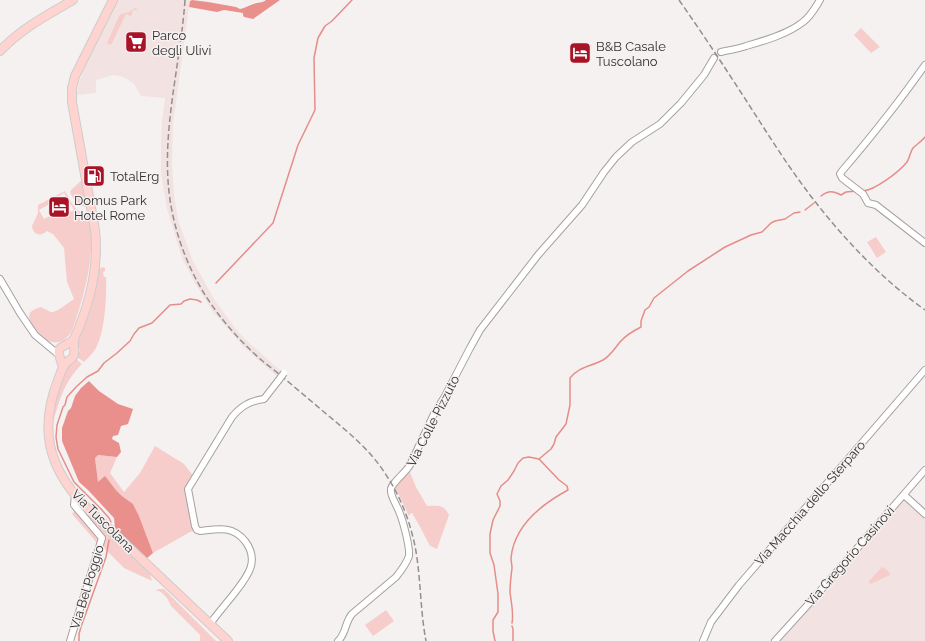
<svg xmlns="http://www.w3.org/2000/svg" width="925" height="641" font-family="Raleway,sans-serif">
<style>
.built{fill:#f2e3e2}
.green{fill:#f6cdca;fill-rule:evenodd}
.forest{fill:#e9908d}
.lines{fill:none;stroke-linecap:round;stroke-linejoin:round}
.stream{stroke:#e58d89;stroke-width:1.5}
.minor-casing{stroke:#a6a1a1;stroke-width:8}
.major-casing{stroke:#cecdcd;stroke-width:10}
.minor{stroke:#fff;stroke-width:6}
.major{stroke:#fed3d0;stroke-width:8}
.rail{stroke:#928f8f;stroke-width:1.5;stroke-dasharray:6 3;stroke-linecap:butt}
.minor-bridge-casing{stroke:#a6a1a1;stroke-width:8;stroke-linecap:butt}
.minor-bridge{stroke:#fff;stroke-width:6}
.labels{text-anchor:middle;dominant-baseline:central;stroke-width:3;stroke-linejoin:round;paint-order:stroke}
.poi-label{font-size:13px;fill:#323030;stroke:#f6f1f1;text-anchor:start}
.street-label{font-size:13px;fill:#323030;stroke:#f6f1f1}
</style>
<rect width="100%" height="100%" fill="#f6f1f1"/>
<g class="built">
<path d="M118,0H190L173,124L172,163L174,194L178,220L192,259L214,299L235,328L245,339L284,374L280,379L257,359L243,346L213,312L196,285L182,258L167,209L161,173V140L162,120L165,98L141,96L134,84L127,79L120,76L113,75L96,80V93L77,95L79,82L84,69Z"/>
<path d="M903,497L925,517V641H778L821,595Z"/>
</g>
<g class="green">
<path d="M135,8L138,10H133L131,16L126,14L111,45L107,43L119,16C122,13 125,13 129,12C131,11 133,9 135,8Z"/>
<path d="M861,28L880,47L871,53L854,35Z"/>
<path d="M82,180L87,207H86C78,205 73,200 70,192L72,189Z"/>
<path d="M65,191C71,201 75,214 89,214C91,225 92,237 91,248C90,273 83,298 75,322C73,328 71,334 66,338C62,342 55,344 49,341C42,338 25,321 30,313C32,310 37,308 41,307L51,312H53L58,310L74,299L67,282L64,248L53,234L47,231C41,237 33,235 32,226L38,213V205ZM64,193L74,210L63,216L60,211L44,219L39,210L53,202L54,203L57,202L55,198Z"/>
<path d="M876,237L886,252L877,258L867,242Z"/>
<path d="M103,267L105,268V271L103,272L104,277H106C107,295 105,332 96,348C93,353 88,358 84,362L77,357L80,350L77,344L92,304L98,271L99,269Z"/>
<path d="M76,359L82,364C64,382 60,399 53,422C48,411 65,373 70,361Z"/>
<path d="M155,446L184,464L195,478L188,489L197,530L190,532L153,553L139,516L133,504L122,496L115,489L98,482L95,457L98,455L117,457L110,473L124,492L140,473Z"/>
<path d="M409,470L416,487L427,506C438,506 444,504 449,515L437,549L430,546L419,525L412,513H411L409,516L399,495L395,488L396,484Z"/>
<path d="M78,506L144,568L150,574L152,581L124,568L103,547L96,542L92,537L72,514Z"/>
<path d="M882,567C885,568 890,572 890,575L871,584L869,583V581Z"/>
<path d="M158,589H164L216,641H200V635L171,606L167,598L162,593L159,591H156Z"/>
<path d="M386,610L394,621L373,636L365,625Z"/>
</g>
<g class="forest">
<path d="M266,0H280L253,19L244,17L243,15V13L224,10L217,12L189,7L190,1L192,0L208,2L236,7L240,9C245,8 252,4 257,3C261,2 262,3 266,0Z"/>
<path d="M89,381L99,391L118,404L133,409L128,424L121,426L118,435L113,436L112,439L119,443L121,452L117,457L98,455L95,458L98,482L105,476L115,489L122,496L133,504L139,516L153,553L146,559L115,529L114,518L88,490L79,482L62,441V428L68,411L71,408L75,396L81,388Z"/>
</g>
<g class="lines">
<g class="stream">
<path d="M863,191C875,190 899,172 907,162C910,157 910,152 913,148C917,144 922,141 925,137"/>
<path d="M821,196C829,190 833,191 841,195L846,192L857,191"/>
<path d="M805,210L814,203"/>
<path d="M216,283L273,223L298,145L315,110L314,58L318,38L325,26L332,21L352,0"/>
<path d="M111,522L109,518L101,509L74,482L58,449L56,437L57,425L63,407L65,405L67,397L76,387L87,377L98,371L104,363L117,353L130,341L134,334L139,328L152,323L170,305L181,304L184,301L190,299L197,300L201,302"/>
<path d="M512,623C514,613 511,602 510,592C510,584 511,576 512,568C512,564 511,562 511,558C514,526 542,504 568,490L567,486L559,480L539,459"/>
<path d="M512,626L513,629V641"/>
<path d="M79,641V634L81,627L106,557L109,540"/>
<path d="M495,641L493,631V620L498,612V594L494,565L490,553V534L493,520L500,506V501L497,494L501,486L508,480L514,471L518,463L523,458L529,457L539,459L551,449L554,444L556,437L566,424L570,405V378C580,366 590,367 603,360C610,356 615,348 620,342C626,335 633,331 641,327V321L645,310L649,307L654,298L688,271L725,247L751,235L762,232L771,223L775,221L785,219L794,213L800,212"/>
</g>
<g class="minor-casing">
<g id="minor">
<path d="M721,52C729,50 738,49 746,46C764,41 788,34 803,22C811,16 815,8 820,0"/>
<path d="M925,65C899,102 871,137 842,171L840,174L842,178L863,194L868,203L876,205L925,243"/>
<path d="M0,279L20,313L35,335L59,355"/>
<path d="M904,495L925,514"/>
<path d="M210,624C217,614 225,605 233,595C246,578 261,562 245,541C232,525 218,529 200,531L197,530L195,526L188,489L232,417C241,406 250,401 264,399L278,381"/>
<path d="M70,641L102,538L74,505L75,495"/>
<path d="M338,641C346,634 345,622 352,614L396,577C400,572 407,562 409,556C410,546 402,516 397,507C395,502 390,495 391,489C391,484 407,471 410,465L434,414L445,396L470,348L480,330L538,255L582,205L604,172L616,157L632,142L660,124L681,103L704,75L714,58"/>
<path d="M703,641L711,622L739,585L925,370"/>
<path d="M775,641L814,598L925,470"/>
</g>
</g>
<g class="major-casing">
<g id="major">
<path d="M113,0L75,76L72,88V102L95,230C98,257 94,283 86,308C84,315 81,321 79,328C77,332 75,336 74,339C73,344 75,350 74,355C73,358 71,359 68,361C62,366 61,373 58,380C39,429 48,467 84,505L228,641"/>
<path d="M0,51C22,28 46,16 73,0"/>
<path d="M63,367C56,346 56,351 74,340"/>
</g>
</g>
<use href="#minor" class="minor"/>
<use href="#major" class="major"/>
<g class="rail">
<path d="M185,0C180,72 157,144 173,216C186,274 215,318 259,358C267,365 277,372 285,379C298,390 311,401 324,412C348,432 372,451 388,478C401,498 410,522 415,546C421,577 420,610 426,641"/>
<path d="M679,0C700,30 720,60 740,91C761,123 781,156 804,187C838,233 879,277 925,310"/>
</g>
<g class="minor-bridge-casing">
<path id="minor-bridge" d="M278,381L284,373"/>
</g>
<use href="#minor-bridge" class="minor-bridge"/>
</g>
<defs>
<g id="supermarket-square" transform="scale(1.15)"><rect x="-9" y="-9" width="18" height="18" rx="4" fill="#a91327" stroke="#f6f1f1"/><path d="M-6-5.5h2.5l.6 2H6L4.5 2H-2.5L-4.4-4H-6ZM-1.5 3.2a1.3 1.3 0 1 0 .1 0ZM3 3.2a1.3 1.3 0 1 0 .1 0Z" fill="#fff"/></g>
<g id="hotel-square" transform="scale(1.15)"><rect x="-9" y="-9" width="18" height="18" rx="4" fill="#a91327" stroke="#f6f1f1"/><path d="M-6-4.5h1.5V1H6V5H4.5V3h-9V5H-6ZM-4 0a1.8 1.8 0 1 1 3.6 0ZM.5 0V-2.5h3Q6-2.5 6 0Z" fill="#fff"/></g>
<g id="fuel-square" transform="scale(1.15)"><rect x="-9" y="-9" width="18" height="18" rx="4" fill="#a91327" stroke="#f6f1f1"/><path d="M-5.5-6h7V0h2V4h1.3V-2.5L3-4.5l.8-.8L6-3V5H2.5V1h-1V6h-7ZM-4.2-4.7v3.2H.2V-4.7Z" fill="#fff"/></g>
</defs>
<g fill-rule="evenodd">
<use href="#supermarket-square" x="136" y="42"/>
<use href="#hotel-square" x="580" y="53"/>
<use href="#fuel-square" x="94" y="176"/>
<use href="#hotel-square" x="59" y="207"/>
</g>
<g class="labels">
<g class="poi-label">
<text x="152" y="35">Parco<tspan x="152" dy="15">degli Ulivi</tspan></text>
<text x="596" y="46">B&amp;B Casale<tspan x="596" dy="15">Tuscolano</tspan></text>
<text x="110" y="176">TotalErg</text>
<text x="74" y="200">Domus Park<tspan x="74" dy="15">Hotel Rome</tspan></text>
</g>
<g class="street-label">
<text transform="translate(433 421) rotate(-63)">Via Colle Pizzuto</text>
<text transform="translate(810 503) rotate(-49)">Via Macchia dello Sterparo</text>
<text transform="translate(103 521) rotate(45)">Via Tuscolana</text>
<text transform="translate(850 556) rotate(-49)">Via Gregorio Casinovi</text>
<text transform="translate(87 587) rotate(-73)">Via Bel Poggio</text>
</g>
</g>
</svg>
